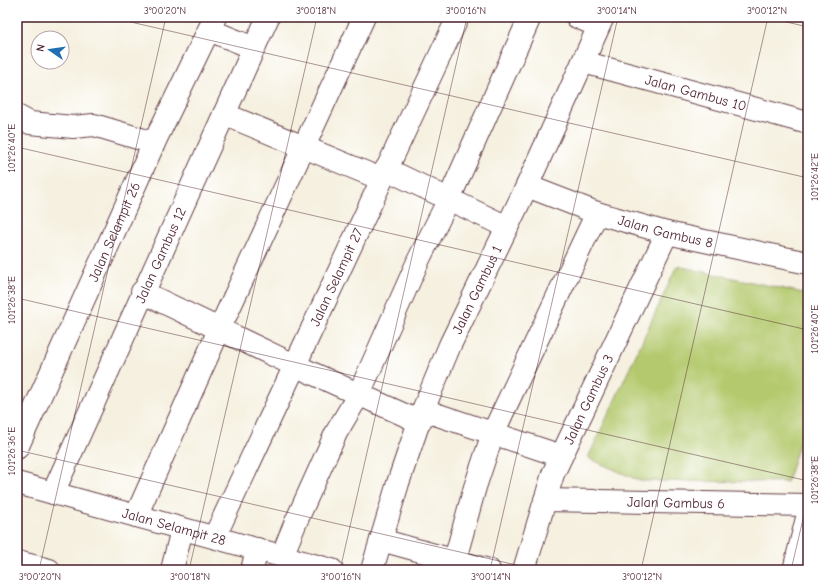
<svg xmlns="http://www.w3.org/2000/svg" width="825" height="587" font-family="'Comic Neue',sans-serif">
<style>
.green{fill:#b4c96d;stroke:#7f744c}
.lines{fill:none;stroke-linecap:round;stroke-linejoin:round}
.minor-casing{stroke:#643e46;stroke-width:24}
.minor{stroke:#fff;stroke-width:22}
.ticks{fill:none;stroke:#4a1f2b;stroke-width:1;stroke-opacity:0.45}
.labels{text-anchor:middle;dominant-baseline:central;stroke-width:3;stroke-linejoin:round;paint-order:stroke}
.street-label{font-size:14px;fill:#4a1f2b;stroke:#fff}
.neatline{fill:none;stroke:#4a1f2b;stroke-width:1.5}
.ticks-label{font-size:10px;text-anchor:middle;fill:#4a1f2b}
</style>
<rect width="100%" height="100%" fill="#fff"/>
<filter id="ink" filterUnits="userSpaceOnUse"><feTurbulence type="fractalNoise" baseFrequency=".025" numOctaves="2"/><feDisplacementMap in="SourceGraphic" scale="8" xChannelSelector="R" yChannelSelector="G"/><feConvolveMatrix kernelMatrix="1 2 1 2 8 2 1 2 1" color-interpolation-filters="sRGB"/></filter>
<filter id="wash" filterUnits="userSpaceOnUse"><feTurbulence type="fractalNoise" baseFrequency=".012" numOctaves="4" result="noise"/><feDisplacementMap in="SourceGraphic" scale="16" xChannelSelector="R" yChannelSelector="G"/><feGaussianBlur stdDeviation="0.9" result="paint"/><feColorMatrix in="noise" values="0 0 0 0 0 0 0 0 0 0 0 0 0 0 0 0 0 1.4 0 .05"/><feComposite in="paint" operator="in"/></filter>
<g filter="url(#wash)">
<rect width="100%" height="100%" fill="#f5f0df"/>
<path class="green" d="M677,266L808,294V416L787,482L640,481L588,458Z"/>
</g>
<g filter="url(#ink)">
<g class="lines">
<g class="minor-casing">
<g id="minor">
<path d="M577,17L598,26"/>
<path d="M209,30L254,48"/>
<path id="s1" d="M583,62L808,123"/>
<path d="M224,114L381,179"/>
<path d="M17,116L30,123L73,127L94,125L154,143"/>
<path d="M386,169L507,227"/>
<path id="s2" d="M527,186L597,213L667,233L808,263"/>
<path d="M142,292L294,365L420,422"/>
<path d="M423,410L561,456"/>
<path id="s3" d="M17,448L154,143L215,17"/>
<path id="s4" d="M17,483L332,570"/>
<path id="s5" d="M53,493L268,17"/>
<path id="s6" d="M545,500L808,505"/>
<path d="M136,516L219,330L364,17"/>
<path id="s7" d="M215,536L458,17"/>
<path d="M381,540L489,570"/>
<path d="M282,556L295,524L336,433L359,394L419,259L449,199L530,17"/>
<path d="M17,562L49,570"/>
<path d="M172,570L182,529"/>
<path d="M252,570L257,549"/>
<path id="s8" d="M372,570L398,483L423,410L450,345L527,186L603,17"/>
<path d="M452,570L475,487L493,433L597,213"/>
<path id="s9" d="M524,570L553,474L667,233"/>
<path d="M794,570L808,514"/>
</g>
</g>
<use href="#minor" class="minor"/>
</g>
</g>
<path class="ticks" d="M109,17L808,178M765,17L808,27M17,147L808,330M17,298L808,481M17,450L538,570M39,570L166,17M189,570L317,17M340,570L467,17M490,570L618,17M641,570L768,17M791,570L808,498"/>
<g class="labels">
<g class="street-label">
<text stroke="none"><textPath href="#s1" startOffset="117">Jalan Gambus 10</textPath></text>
<text stroke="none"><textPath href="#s3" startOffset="237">Jalan Selampit 26</textPath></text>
<text stroke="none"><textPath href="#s2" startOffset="146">Jalan Gambus 8</textPath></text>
<text stroke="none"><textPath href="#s5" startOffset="261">Jalan Gambus 12</textPath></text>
<text stroke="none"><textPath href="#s7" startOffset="286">Jalan Selampit 27</textPath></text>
<text stroke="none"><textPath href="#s8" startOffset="300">Jalan Gambus 1</textPath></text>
<text stroke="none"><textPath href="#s9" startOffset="183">Jalan Gambus 3</textPath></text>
<text stroke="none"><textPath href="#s6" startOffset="131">Jalan Gambus 6</textPath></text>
<text stroke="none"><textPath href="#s4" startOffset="163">Jalan Selampit 28</textPath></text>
</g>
</g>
<rect width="825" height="587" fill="none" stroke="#fff" stroke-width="44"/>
<g transform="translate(50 50) rotate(283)"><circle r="19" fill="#ffffff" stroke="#b7a5aa"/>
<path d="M0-3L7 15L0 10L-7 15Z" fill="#1f6fb2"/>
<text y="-6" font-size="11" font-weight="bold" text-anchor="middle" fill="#4a1f2b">N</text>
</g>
<rect x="22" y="22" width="781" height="543" class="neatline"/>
<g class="ticks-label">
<text x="165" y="14">3°00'20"N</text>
<text x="316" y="14">3°00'18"N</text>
<text x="466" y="14">3°00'16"N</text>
<text x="617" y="14">3°00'14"N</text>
<text x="767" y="14">3°00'12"N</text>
<text transform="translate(11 148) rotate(-90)" y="4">101°26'40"E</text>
<text transform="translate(814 177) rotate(-90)" y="4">101°26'42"E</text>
<text transform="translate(11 300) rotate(-90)" y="4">101°26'38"E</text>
<text transform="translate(814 329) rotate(-90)" y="4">101°26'40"E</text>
<text transform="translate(11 451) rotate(-90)" y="4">101°26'36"E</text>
<text transform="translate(814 480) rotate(-90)" y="4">101°26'38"E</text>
<text x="40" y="580">3°00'20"N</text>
<text x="190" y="580">3°00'18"N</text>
<text x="341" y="580">3°00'16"N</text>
<text x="491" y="580">3°00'14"N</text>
<text x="642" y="580">3°00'12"N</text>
</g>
</svg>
